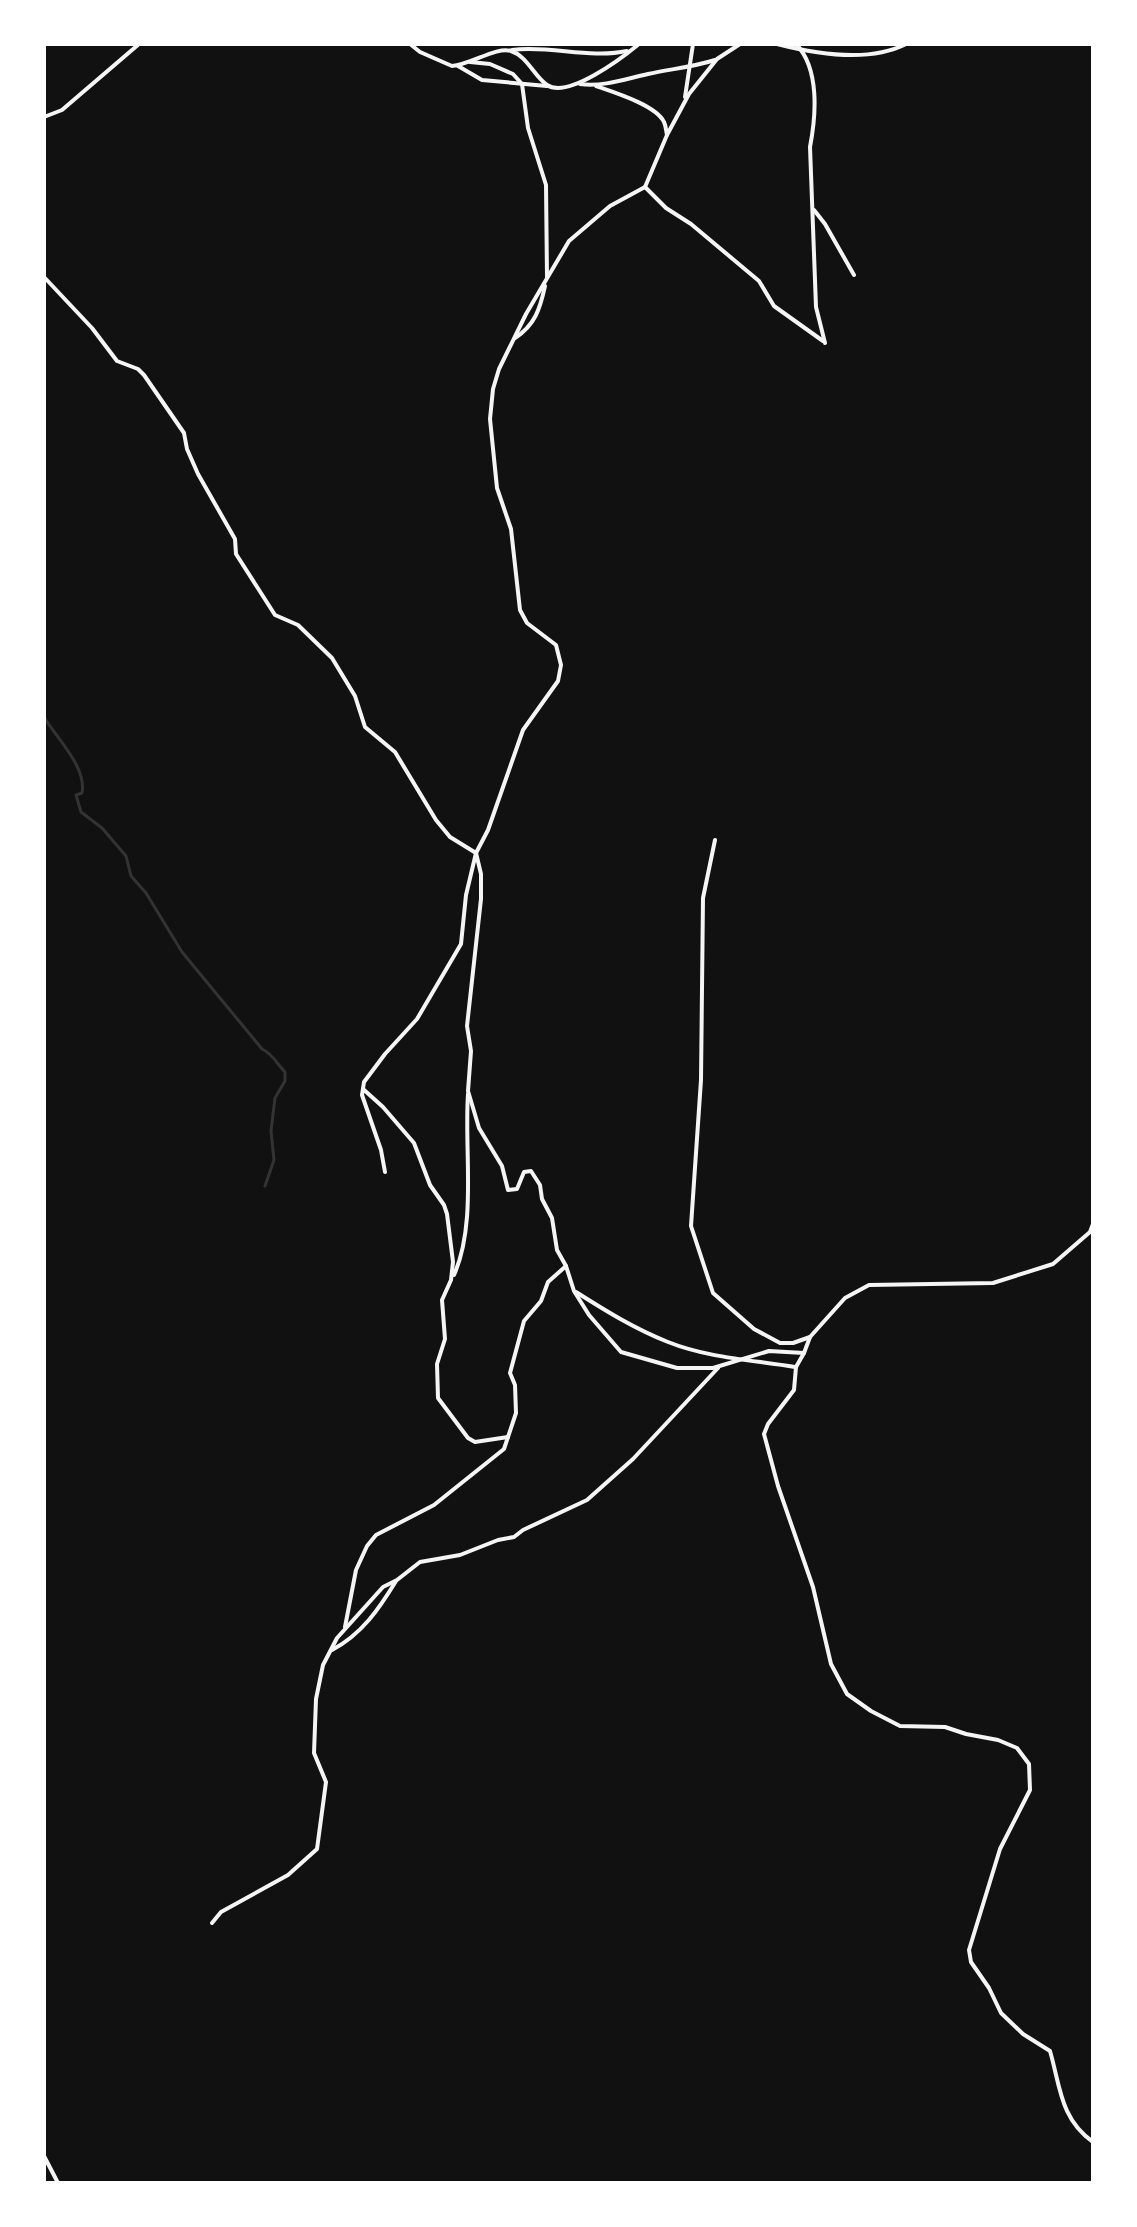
<svg xmlns="http://www.w3.org/2000/svg" width="1137" height="2227" font-family="Ubuntu,sans-serif">
<style>
.lines{fill:none;stroke-linecap:round;stroke-linejoin:round}
.stream{stroke:#333;stroke-width:3}
.minor{stroke:#f5f5f5;stroke-width:4}
</style>
<rect width="100%" height="100%" fill="#111"/>
<g class="lines">
<path class="stream" d="M44,717C57,739 87,767 82,793L76,795L81,812L102,828L126,856L131,876L146,893L182,952L262,1049C273,1054 277,1064 285,1072V1081L275,1098L271,1131L274,1160L265,1186"/>
<g class="minor">
<path d="M410,44L420,52L452,66C470,65 497,46 511,51C527,56 534,76 547,85C568,99 622,58 639,44"/>
<path d="M777,44C816,54 869,63 906,44"/>
<path d="M796,44C820,69 816,116 810,147L816,307L825,343"/>
<path d="M512,50C550,45 589,59 627,51"/>
<path d="M470,62L490,64L513,74L522,84L528,128L546,185L547,277"/>
<path d="M458,66L482,80L547,86"/>
<path d="M580,84C604,87 625,79 648,74C671,69 693,67 715,60"/>
<path d="M596,86C613,92 656,105 664,122C666,126 666,131 667,135"/>
<path d="M685,97L693,44"/>
<path d="M44,117L62,110L139,44"/>
<path d="M645,187L666,208L691,224L759,281L774,306L823,341"/>
<path d="M814,210L825,224L854,275"/>
<path d="M44,277L92,328L117,361L138,369L144,375L184,433L187,449L198,474L235,539L236,554L275,615L298,625L332,658L355,696L365,727L395,752L436,820L450,837L476,853L481,874V899L467,1026L471,1051L468,1091L479,1128L502,1166L508,1190L517,1189L524,1172L531,1171L540,1185L542,1199L552,1218L557,1250L566,1266L574,1291L589,1315L621,1352L677,1368H713L769,1351L804,1353L810,1337L845,1298L869,1285L993,1283L1053,1264L1090,1232L1093,1224"/>
<path d="M515,338C535,325 540,309 545,286"/>
<path d="M715,840L703,898L701,1080L691,1226L713,1293L754,1329L780,1343H793L810,1337"/>
<path d="M363,1089L383,1107L414,1143L430,1185L444,1205L447,1214L453,1262L451,1280L442,1300L445,1339L437,1364L438,1398L468,1438L475,1442L508,1437"/>
<path d="M385,1172L381,1150L362,1095L364,1082L385,1054L417,1019L461,944L466,895L476,853L488,830L523,730L558,681L561,665L556,645L527,623L520,610L511,529L497,488L490,419L493,389L499,369L526,314L569,241L610,206L645,187L667,135L689,94L717,59L740,44"/>
<path d="M454,1275C477,1223 464,1150 468,1094"/>
<path d="M576,1292C606,1311 635,1329 668,1342C708,1358 753,1360 795,1367"/>
<path d="M804,1353L796,1367L794,1390L768,1424L764,1434L778,1486L813,1587L831,1664L847,1694L871,1711L900,1726L945,1727L966,1734L998,1740L1017,1748L1029,1764L1030,1790L1000,1849L969,1950L971,1962L989,1988L1001,2013L1023,2034L1050,2051C1060,2085 1060,2119 1093,2142"/>
<path d="M345,1627L356,1570L367,1546L376,1535L434,1505L504,1449L516,1413L515,1385L510,1373L524,1321L541,1301L548,1282L566,1266"/>
<path d="M332,1650C362,1634 379,1609 396,1581"/>
<path d="M212,1923L221,1912L288,1875L317,1849L326,1782L314,1753L316,1699L323,1665L337,1638L383,1587L397,1580L420,1562L460,1555L498,1540L514,1537L523,1530L587,1500L633,1459L718,1368"/>
<path d="M44,2156L58,2183"/>
</g>
</g>
<rect width="1137" height="2227" fill="none" stroke="#ffffff" stroke-width="92"/>
</svg>
